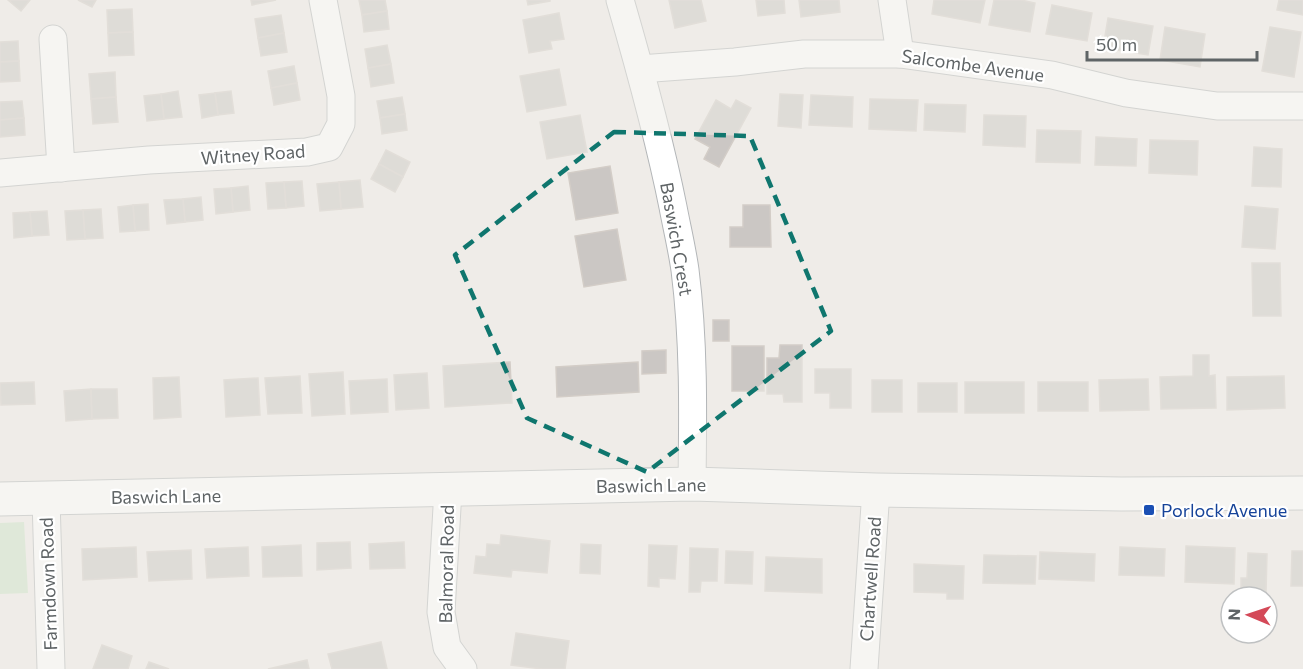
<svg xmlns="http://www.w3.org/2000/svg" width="1303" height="669" font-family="Commissioner,sans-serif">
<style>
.green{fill:#cde3c8}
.building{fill:#cbc7c4;stroke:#d3cdc7;stroke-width:1.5}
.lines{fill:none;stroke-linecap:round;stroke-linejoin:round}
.street-casing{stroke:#b3b6b8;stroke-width:29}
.secondary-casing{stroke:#b2b6b8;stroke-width:35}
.street{stroke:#fff;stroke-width:27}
.secondary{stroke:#fff;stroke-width:33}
.marked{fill:none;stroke:#0f766e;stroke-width:4.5;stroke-dasharray:12 8;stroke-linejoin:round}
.transit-dot{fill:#1a4fb4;stroke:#fff;stroke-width:2}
.labels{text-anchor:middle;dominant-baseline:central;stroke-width:4.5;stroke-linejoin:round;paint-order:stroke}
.street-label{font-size:18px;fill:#5f6466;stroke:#fff}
.transit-label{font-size:18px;fill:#164399;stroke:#fff;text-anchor:start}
</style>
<rect width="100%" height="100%" fill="#efece8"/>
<path class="green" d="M24,522L28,593L0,594V523Z"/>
<g class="building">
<path d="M8,0H30L21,11Z"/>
<path d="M78,0H96L92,7Z"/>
<path d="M251,0H276L252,5Z"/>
<path d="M359,0H385L387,11L362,15Z"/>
<path d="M527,0H550V1L528,5Z"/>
<path d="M669,0H701L706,21L675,28Z"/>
<path d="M756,0H784L785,13L758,16Z"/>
<path d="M799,0H839L840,12L801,17Z"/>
<path d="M934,0H985L980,23L932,14Z"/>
<path d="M994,0H1021L1035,3L1030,32L989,25Z"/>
<path d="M1279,0H1303V15L1277,10Z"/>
<path d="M1052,5L1092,13L1087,41L1046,34Z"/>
<path d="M132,9L133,32L108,33L107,10Z"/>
<path d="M387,11L389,29L364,32L362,15Z"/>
<path d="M559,13L564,39L550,41L552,49L529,53L523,20Z"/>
<path d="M281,15L284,33L258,38L255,19Z"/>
<path d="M1108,18L1153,26L1148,55L1103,48Z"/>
<path d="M1165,27L1205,34L1200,67L1160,60Z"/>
<path d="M1270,27L1301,32L1294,77L1262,71Z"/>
<path d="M133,32L134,55L109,56L108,33Z"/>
<path d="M284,33L287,52L261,56L258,38Z"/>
<path d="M18,41L19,61L0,62V42Z"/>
<path d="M387,45L391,64L368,68L365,49Z"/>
<path d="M19,61L20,81L0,82V62Z"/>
<path d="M391,64L394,83L371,87L368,68Z"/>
<path d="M294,66L297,83L271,88L268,71Z"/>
<path d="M559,69L566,105L527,112L520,76Z"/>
<path d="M115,72L116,97L91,99L89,74Z"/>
<path d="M297,83L300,100L274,105L271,88Z"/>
<path d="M178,91L182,117L164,119L161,94Z"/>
<path d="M231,91L234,113L218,115L215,93Z"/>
<path d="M215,93L218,115L202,118L199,95Z"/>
<path d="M161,94L164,119L147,121L144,96Z"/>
<path d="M780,94L803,95L801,128L778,126Z"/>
<path d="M811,95L853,97L852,127L809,125Z"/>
<path d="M116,97L118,122L93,124L91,99Z"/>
<path d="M402,97L405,114L380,118L377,101Z"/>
<path d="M870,99L918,100L916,131L869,129Z"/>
<path d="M716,100L731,109L736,100L751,108L719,167L704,159L710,147L695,139Z"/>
<path d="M22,101L24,118L0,120V102Z"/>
<path d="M925,104L966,105L965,132L924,130Z"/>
<path d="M405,114L407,130L382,134L380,118Z"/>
<path d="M580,115L587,152L547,159L540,122Z"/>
<path d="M984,115L1026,116L1025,147L983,145Z"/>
<path d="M24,118L25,135L0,137V120Z"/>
<path d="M1037,130L1081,131L1080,163L1036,162Z"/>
<path d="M1096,137L1137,139L1136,166L1095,165Z"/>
<path d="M1150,140L1198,141L1197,175L1149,173Z"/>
<path d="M1254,147L1282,149L1281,187L1252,186Z"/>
<path d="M386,150L410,162L403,177L379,164Z"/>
<path d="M379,164L403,177L395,192L371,179Z"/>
<path d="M610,166L618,213L576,220L568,173Z"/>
<path d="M360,180L363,207L341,209L339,182Z"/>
<path d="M302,181L304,206L286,208L284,182Z"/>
<path d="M284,182L286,208L268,209L266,183Z"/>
<path d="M339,182L341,209L320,211L317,184Z"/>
<path d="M248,186L250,210L233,212L231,188Z"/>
<path d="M231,188L233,212L216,214L214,189Z"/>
<path d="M201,197L203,220L185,222L183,199Z"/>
<path d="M183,199L185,222L167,224L164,200Z"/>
<path d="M148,204L149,230L135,231L133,205Z"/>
<path d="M133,205L135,231L120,232L118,207Z"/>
<path d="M743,205H770L771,247H730V227H743Z"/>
<path d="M1245,206L1278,209L1275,249L1242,247Z"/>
<path d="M101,209L103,238L85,239L83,210Z"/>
<path d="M83,210L85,239L67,240L65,211Z"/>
<path d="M47,211L49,235L32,236L30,212Z"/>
<path d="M30,212L32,236L14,238L13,213Z"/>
<path d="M617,229L626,280L584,287L575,236Z"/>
<path d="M1252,263H1280L1281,316H1253Z"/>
<rect x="713" y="320" width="16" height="21"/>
<path d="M780,345H802V402H784L783,394H767V358H779Z"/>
<rect x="732" y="346" width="32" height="45"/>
<path d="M666,350V373L642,374V351Z"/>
<path d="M1193,355H1209V376L1215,375L1216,408L1161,409L1160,377L1193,376Z"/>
<path d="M510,362L512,403L445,407L443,366Z"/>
<path d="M638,362L639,392L557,397L556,367Z"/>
<path d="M815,369H851V408H830V393H815Z"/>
<path d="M343,372L345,414L312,416L309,374Z"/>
<path d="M427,373L429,408L396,410L394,375Z"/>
<path d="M300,376L302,413L268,414L265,378Z"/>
<path d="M1284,376L1285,408L1227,410V377Z"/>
<path d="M179,377L181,417L154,419L153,378Z"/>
<path d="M258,378L260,415L226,417L224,380Z"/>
<path d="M387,379L388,412L351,414L349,381Z"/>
<path d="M1148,379L1149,410L1100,411L1099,380Z"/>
<rect x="872" y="380" width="30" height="32"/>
<path d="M34,382L35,404L1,405L0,383Z"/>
<rect x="965" y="382" width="59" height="31"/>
<rect x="1038" y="382" width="50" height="29"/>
<rect x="918" y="383" width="39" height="29"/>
<path d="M91,389L92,419L66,421L64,391Z"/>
<path d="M91,389H117L118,418L92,419Z"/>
<path d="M501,535L550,541L547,573L512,570L511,577L474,573L476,556L486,557L487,544L500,545Z"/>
<path d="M350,542L351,568L317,570V543Z"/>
<path d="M404,542L405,568L370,569L369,544Z"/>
<path d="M581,544L601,545L600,574L580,573Z"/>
<path d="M301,545L302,576L263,577L262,547Z"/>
<path d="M649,545L677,546L675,579L659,578V587L648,586Z"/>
<path d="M1186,546L1235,548L1234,584L1185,582Z"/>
<path d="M136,547L137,577L83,580L82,549Z"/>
<path d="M248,547L249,576L207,578L205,549Z"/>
<path d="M1120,547L1165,549L1164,576L1119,575Z"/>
<path d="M690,548L718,549L717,581H701L700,592H689Z"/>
<path d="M191,550L192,579L149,581L147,552Z"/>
<path d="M726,551L753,552L752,584L725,583Z"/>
<path d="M1292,551H1303V586H1291Z"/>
<path d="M1040,552L1095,554L1094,581L1039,579Z"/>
<path d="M1248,553L1267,554L1266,593L1241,592V578H1247Z"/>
<path d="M984,555L1036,556L1035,584L983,583Z"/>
<path d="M766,557L822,559V593L765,591Z"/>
<path d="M914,564L964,566L963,599H947V593L914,592Z"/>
<path d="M516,633L569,641L565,669H542L511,665Z"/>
<path d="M381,642L387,669H332L328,654Z"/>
<path d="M102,645L132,656L128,669H93Z"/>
<path d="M307,660L309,669H268Z"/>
<path d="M149,662L169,669H146Z"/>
</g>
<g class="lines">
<g class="street-casing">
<g id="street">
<path d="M620,0C640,69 659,137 673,207C677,228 682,249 685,270C694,341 693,412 692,484"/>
<path d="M892,0L900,54"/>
<path d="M53,39L61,168"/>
<path d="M640,69L735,62L804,54H900L1052,75L1126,93L1217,106H1303"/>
<path d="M0,173L149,160L307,152L329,147L341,124V96L323,0"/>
<path d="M448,490L441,612L447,647L463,669"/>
<path d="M46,499L51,669"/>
<path d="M864,669L876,490"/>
</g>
</g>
<g class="secondary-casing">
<path id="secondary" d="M0,499L692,484L876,490L1121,494L1303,493"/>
</g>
<use href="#street" class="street"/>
<use href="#secondary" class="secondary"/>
</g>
<path d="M0 0H1303V669H0ZM614,132L750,136L831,331L647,472L527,418L455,255Z" fill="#efece8" fill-opacity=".55" fill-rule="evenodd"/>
<path class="marked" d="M614,132L750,136L831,331L647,472L527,418L455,255Z"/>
<rect class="transit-dot" x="1143" y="504" width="12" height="12" rx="3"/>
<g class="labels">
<g class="street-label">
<text transform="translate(973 65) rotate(8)">Salcombe Avenue</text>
<text transform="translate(253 154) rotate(-4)">Witney Road</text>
<text transform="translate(677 239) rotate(80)">Baswich Crest</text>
<text transform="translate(651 485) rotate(-1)">Baswich Lane</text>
<text transform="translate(166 496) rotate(-1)">Baswich Lane</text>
<text transform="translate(446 564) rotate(-89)">Balmoral Road</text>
<text transform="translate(870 579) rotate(-86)">Chartwell Road</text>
<text transform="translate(48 584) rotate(-92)">Farmdown Road</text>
</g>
<g class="transit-label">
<text x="1161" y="510">Porlock Avenue</text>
</g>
</g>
<g transform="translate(1249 615) rotate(272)"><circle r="28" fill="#ffffff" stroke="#bfc1c2" stroke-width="1.5"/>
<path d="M0-4.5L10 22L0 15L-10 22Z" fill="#d44958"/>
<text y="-9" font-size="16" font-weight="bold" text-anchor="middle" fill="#5f6466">N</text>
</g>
<path d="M1087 51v9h170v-9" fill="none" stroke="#5f6466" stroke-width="3"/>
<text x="1096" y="51" font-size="18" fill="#5f6466" stroke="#ffffff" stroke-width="4.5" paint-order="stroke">50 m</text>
</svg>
